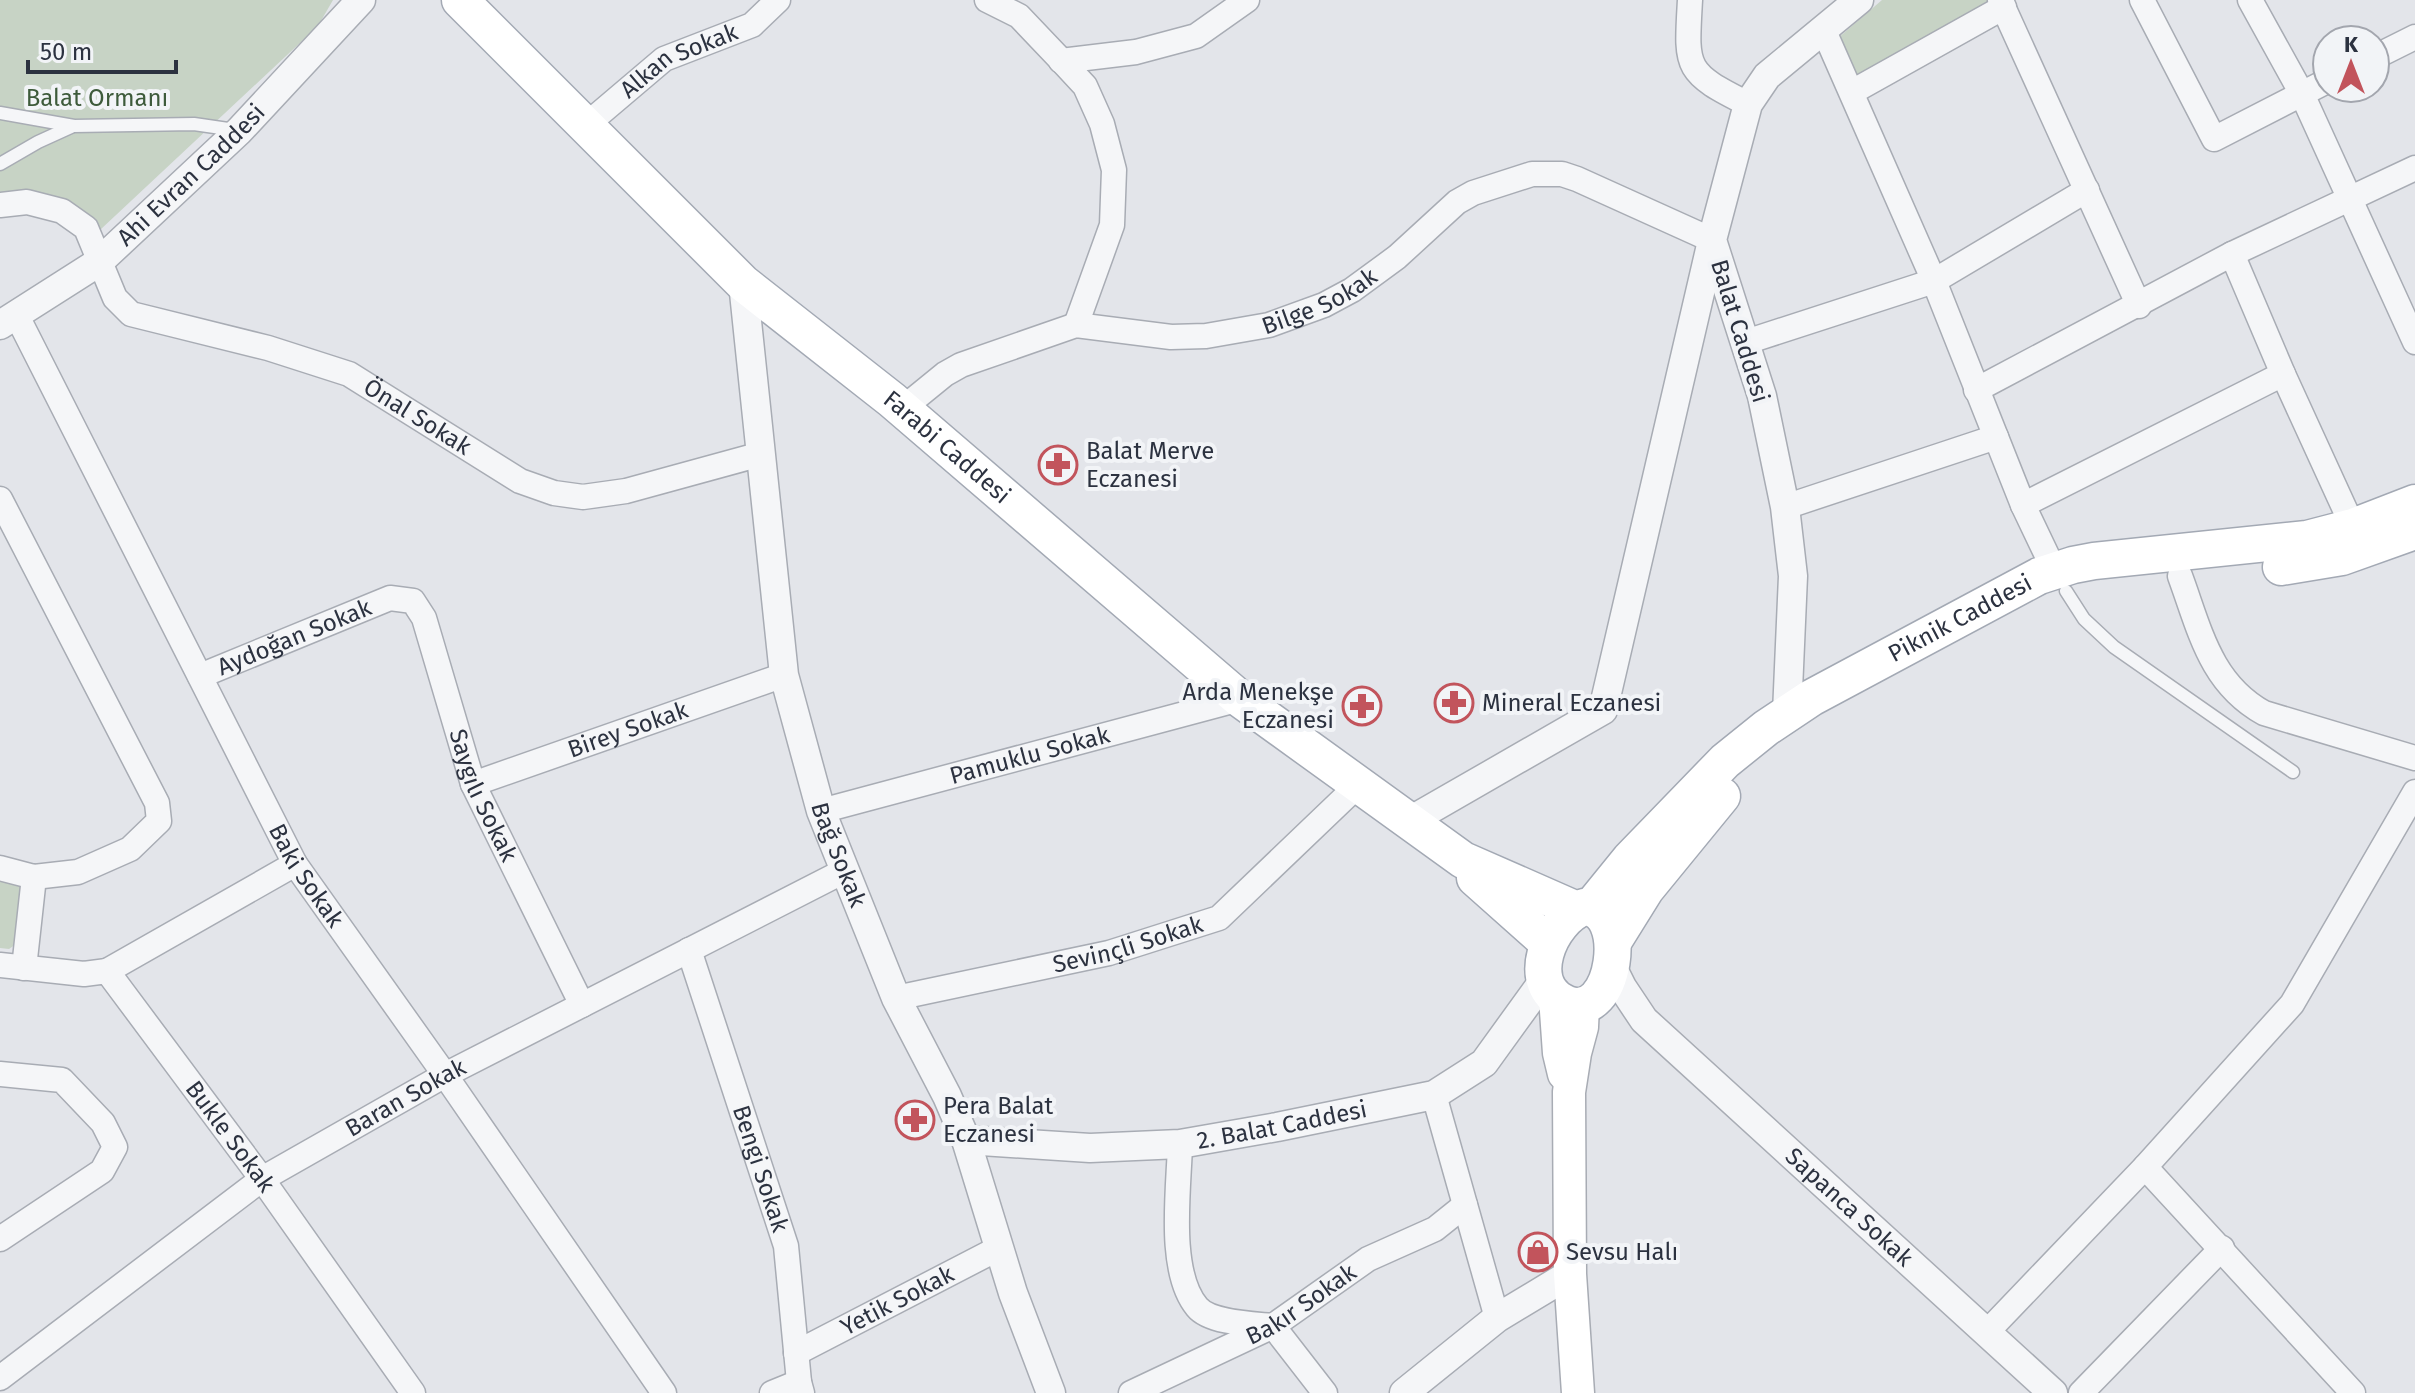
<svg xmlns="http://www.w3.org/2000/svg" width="2415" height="1393" font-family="'Fira Sans',sans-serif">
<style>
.green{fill:#c7d3c5}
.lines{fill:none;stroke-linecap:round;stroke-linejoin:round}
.service-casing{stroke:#a8acb4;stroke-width:15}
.minor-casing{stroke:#a8acb4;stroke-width:27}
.tertiary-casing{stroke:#a8acb4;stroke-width:31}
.secondary-casing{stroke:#a8acb4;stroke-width:35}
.primary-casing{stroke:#a3a9b4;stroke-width:39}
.service{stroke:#f5f6f8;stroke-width:12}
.minor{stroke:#f5f6f8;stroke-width:24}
.tertiary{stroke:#f5f6f8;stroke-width:28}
.secondary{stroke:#fff;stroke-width:32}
.primary{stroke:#fff;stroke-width:36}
.labels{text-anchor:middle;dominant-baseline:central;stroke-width:8;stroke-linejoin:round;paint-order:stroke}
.street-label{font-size:24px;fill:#2c3240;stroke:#f2f4f7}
.park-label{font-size:24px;fill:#3e5b3b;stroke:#f2f4f7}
.poi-label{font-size:24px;fill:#2c3240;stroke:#f2f4f7;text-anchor:start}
</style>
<rect width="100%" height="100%" fill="#e3e5ea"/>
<g class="green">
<path d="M0,0H333L318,26L100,230L50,196L0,194Z"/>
<path d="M1882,0H1994L1856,84L1837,39Z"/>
<path d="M0,877L16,879L22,886L16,944L9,949L0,948Z"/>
</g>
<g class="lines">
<g class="service-casing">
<g id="service">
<path d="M0,113L74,126L194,124L235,130"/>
<path d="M0,164L38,142L71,127"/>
<path d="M2066,591L2084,619L2114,647L2293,772"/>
</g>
</g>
<g class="minor-casing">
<g id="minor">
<path d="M987,0L1019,16L1058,57L1085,86L1102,124L1114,170L1112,225L1076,325"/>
<path d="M1690,0C1686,69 1684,72 1748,104"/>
<path d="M2000,0L2139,306"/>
<path d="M2142,0L2214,139L2327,81"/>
<path d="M2250,0L2302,94L2415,342"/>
<path d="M1824,31L1934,281L2023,505L2054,570"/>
<path d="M2375,57L2415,37"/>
<path d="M1061,61L1136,52L1196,36L1247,0"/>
<path d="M1852,92L2004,7"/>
<path id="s1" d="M585,126L664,59L752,25L778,0"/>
<path id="s2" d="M0,205L27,202L62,211L86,228L115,298L131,314L268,348L349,374L520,481L554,493L583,497L626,491L761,454"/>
<path d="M2232,254L2283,374L2353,527"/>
<path id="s3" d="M17,316L295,864L445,1075L664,1393"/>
<path d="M1746,342L1934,281L2087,190"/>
<path d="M1976,390L2232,254L2415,168"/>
<path id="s4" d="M902,409L945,374L961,365L1076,325L1171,337L1206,336L1269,325L1324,305L1352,290L1397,257L1457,202L1473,193L1532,174H1562L1577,179L1712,240"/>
<path d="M0,499L157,803L159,821L130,849L78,872L34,877L0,868"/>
<path d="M2023,505L2283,374"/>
<path d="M1785,507L1996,437"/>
<path d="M2180,576C2200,630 2210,683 2264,713L2415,758"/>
<path id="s5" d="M200,676L390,598L413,601L424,618L473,784L582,1005"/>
<path id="s6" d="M473,784L784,675"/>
<path id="s7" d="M821,811L1240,699"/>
<path id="s8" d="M689,950L786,1246L799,1382L802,1393"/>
<path id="s9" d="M0,965L84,974L107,971L262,1179L413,1393"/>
<path d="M24,968L34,877"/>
<path d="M107,971L295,864"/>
<path id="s10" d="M896,998L1109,953L1219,918L1357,786"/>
<path d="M0,1074L62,1080L103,1123L115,1147L102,1171L0,1239"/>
<path d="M1434,1095L1497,1318"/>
<path d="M1180,1144C1179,1188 1167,1271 1197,1307C1210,1323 1253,1324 1273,1326L1325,1393"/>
<path d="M1988,1331L2145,1167"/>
<path id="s11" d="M796,1353L999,1248"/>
<path id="s12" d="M0,1378L262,1179L445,1075L844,871"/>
<path d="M772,1393L799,1382"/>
<path id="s13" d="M1131,1393L1273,1326L1368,1259L1435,1229L1465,1205"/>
<path d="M2081,1393L2222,1248"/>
<path d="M2353,1393L2145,1167L2292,1004L2415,792"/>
</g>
</g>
<g class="tertiary-casing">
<g id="tertiary">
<path id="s14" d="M743,283L784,675L821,811L896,998L947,1096L966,1140L1013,1293L1051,1393"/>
<path id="s15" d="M0,325L99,262L239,131L361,0"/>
<path d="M1787,713L1793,576L1785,507L1762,396L1712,240L1748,104L1767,76L1859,0"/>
<path d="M1408,822L1603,710L1712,241"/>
<path id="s16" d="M1611,965L1622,987L1644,1020L2053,1393"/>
<path id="s17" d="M966,1140L1090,1148L1180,1144L1277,1127L1434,1095L1484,1063L1544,980"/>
<path d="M1404,1393L1497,1318L1570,1274"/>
</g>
</g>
<g class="secondary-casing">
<g id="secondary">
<path d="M1555,997L1559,1053L1564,1074"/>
<path d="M1578,1393L1570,1274L1569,1092L1575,1053L1582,1027L1583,1005"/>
</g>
</g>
<g class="primary-casing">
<g id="primary">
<path id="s18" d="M460,0L743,283L892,400L1240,699L1463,860L1577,910"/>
<path d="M2281,567L2342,557L2415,531"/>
<path d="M1475,878L1548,943"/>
<path d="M1584,907C1631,907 1616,1023 1567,1004C1522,986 1549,920 1584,907Z"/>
<path id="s19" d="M1591,907L1630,859L1725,761L1766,728L1811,698L2039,576L2073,565L2094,561L2307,539L2353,527L2415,503"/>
<path d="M1613,942L1646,889L1722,796"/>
</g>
</g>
<use href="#service" class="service"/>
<use href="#minor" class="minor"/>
<use href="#tertiary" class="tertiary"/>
<use href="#secondary" class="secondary"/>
<use href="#primary" class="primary"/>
</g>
<defs>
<g id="pharmacy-ring" transform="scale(2)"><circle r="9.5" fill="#f2f4f7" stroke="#c2545c" stroke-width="1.5"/><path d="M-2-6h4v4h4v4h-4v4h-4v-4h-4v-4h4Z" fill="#c2545c"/></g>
<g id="shop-ring" transform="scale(2)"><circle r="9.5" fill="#f2f4f7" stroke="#c2545c" stroke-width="1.5"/><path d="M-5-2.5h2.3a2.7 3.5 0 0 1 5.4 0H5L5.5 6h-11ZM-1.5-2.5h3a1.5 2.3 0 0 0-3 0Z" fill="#c2545c"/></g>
</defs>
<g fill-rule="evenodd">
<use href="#pharmacy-ring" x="1058" y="465"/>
<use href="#pharmacy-ring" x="1454" y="703"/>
<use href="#pharmacy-ring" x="1362" y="706"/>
<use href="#pharmacy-ring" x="915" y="1120"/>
<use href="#shop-ring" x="1538" y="1252"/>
</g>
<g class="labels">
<g class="street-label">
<text stroke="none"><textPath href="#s1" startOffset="116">Alkan Sokak</textPath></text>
<text stroke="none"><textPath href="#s15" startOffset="244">Ahi Evran Caddesi</textPath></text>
<text stroke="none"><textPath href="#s4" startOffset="446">Bilge Sokak</textPath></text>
<text transform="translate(1740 331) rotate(73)">Balat Caddesi</text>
<text stroke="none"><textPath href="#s2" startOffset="498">Önal Sokak</textPath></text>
<text stroke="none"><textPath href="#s18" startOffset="662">Farabi Caddesi</textPath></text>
<text stroke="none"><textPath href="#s19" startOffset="474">Piknik Caddesi</textPath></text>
<text stroke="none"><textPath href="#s5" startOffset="102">Aydoğan Sokak</textPath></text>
<text stroke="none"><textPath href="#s6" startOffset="164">Birey Sokak</textPath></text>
<text stroke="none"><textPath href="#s7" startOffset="216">Pamuklu Sokak</textPath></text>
<text stroke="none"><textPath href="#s5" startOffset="436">Saygılı Sokak</textPath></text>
<text stroke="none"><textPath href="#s14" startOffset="582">Bağ Sokak</textPath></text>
<text stroke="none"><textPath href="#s3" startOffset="630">Baki Sokak</textPath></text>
<text stroke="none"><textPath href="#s10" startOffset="238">Sevinçli Sokak</textPath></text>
<text stroke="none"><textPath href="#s12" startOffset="494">Baran Sokak</textPath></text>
<text stroke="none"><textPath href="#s17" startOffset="318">2. Balat Caddesi</textPath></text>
<text stroke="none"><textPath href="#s9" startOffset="314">Bukle Sokak</textPath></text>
<text stroke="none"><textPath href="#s8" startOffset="230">Bengi Sokak</textPath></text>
<text stroke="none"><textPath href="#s16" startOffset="342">Sapanca Sokak</textPath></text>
<text stroke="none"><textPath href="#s11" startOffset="114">Yetik Sokak</textPath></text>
<text stroke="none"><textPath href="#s13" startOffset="192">Bakır Sokak</textPath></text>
</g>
<g class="park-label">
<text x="97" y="98">Balat Ormanı</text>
</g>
<g class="poi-label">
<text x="1086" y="451">Balat Merve<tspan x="1086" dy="28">Eczanesi</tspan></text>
<text x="1334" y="692" text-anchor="end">Arda Menekşe<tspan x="1334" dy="28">Eczanesi</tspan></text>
<text x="1482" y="703">Mineral Eczanesi</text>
<text x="943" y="1106">Pera Balat<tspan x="943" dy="28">Eczanesi</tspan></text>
<text x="1566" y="1252">Sevsu Halı</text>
</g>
</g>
<g transform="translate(2351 64)"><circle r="38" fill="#f2f4f7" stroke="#a3a6ae" stroke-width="2"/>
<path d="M0-6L14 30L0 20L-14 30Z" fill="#c2545c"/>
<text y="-12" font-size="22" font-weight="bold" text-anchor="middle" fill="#2c3240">K</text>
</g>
<path d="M28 60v12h148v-12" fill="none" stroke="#2c3240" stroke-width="4"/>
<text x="40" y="60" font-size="24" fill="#2c3240" stroke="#f2f4f7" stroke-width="6" paint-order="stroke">50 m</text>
</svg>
